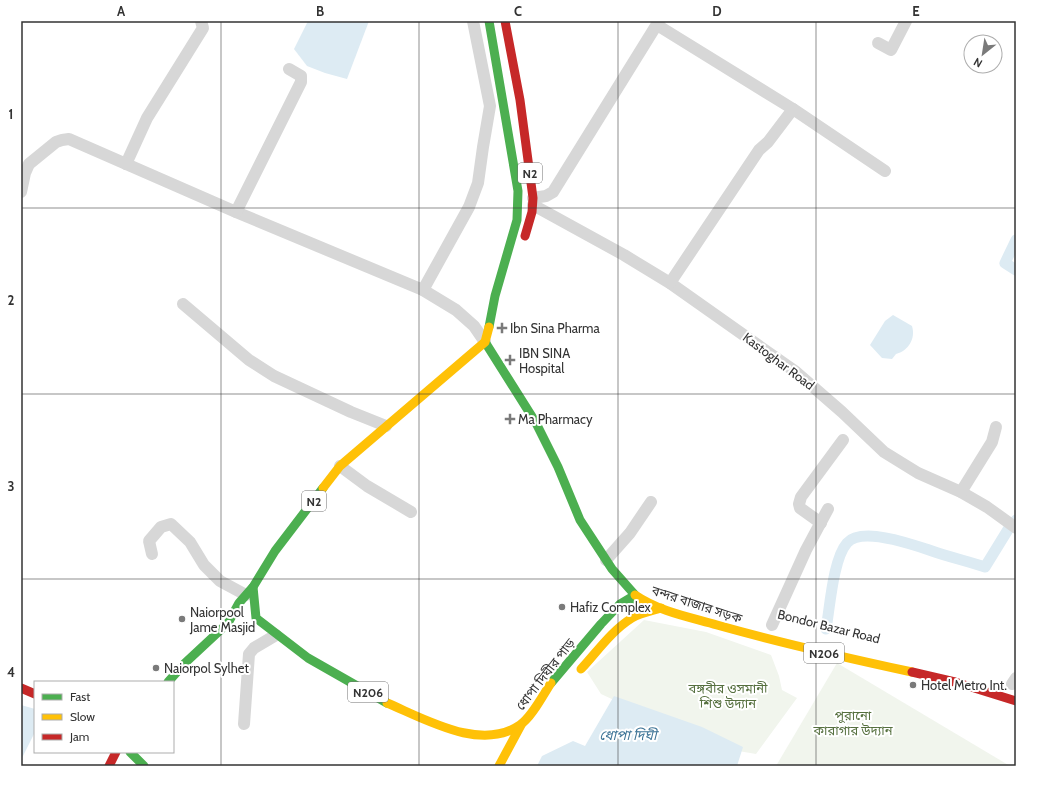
<svg xmlns="http://www.w3.org/2000/svg" width="1037" height="787" font-family="Cabin,'Noto Sans Bengali',sans-serif">
<style>
.green{fill:#f1f5ed}
.water{fill:#ddebf3}
.lines{fill:none;stroke-linecap:round;stroke-linejoin:round}
.canal{stroke:#ddebf3;stroke-width:11}
.street{stroke:#d7d7d7;stroke-width:12}
.fast{stroke:#4caf50;stroke-width:9}
.slow{stroke:#ffc107;stroke-width:9}
.jam{stroke:#c62828;stroke-width:9}
.grid{fill:none;stroke:#333;stroke-width:1;stroke-opacity:0.55}
.poi-dot{fill:#7a7a7a;stroke:#fff;stroke-width:1.5}
.labels{text-anchor:middle;dominant-baseline:central;stroke-width:4;stroke-linejoin:round;paint-order:stroke}
.shield{fill:#fff;stroke:#707070;stroke-width:1}
.shield-label{font-size:12px;font-weight:bold;fill:#333}
.poi-label{font-size:13px;fill:#333;stroke:#fff;text-anchor:start}
.street-label{font-size:13px;fill:#333;stroke:#fff}
.park-label{font-size:13px;fill:#56703f;stroke:#fff}
.water-label{font-size:14px;font-style:italic;fill:#3f7597;stroke:#fff}
.neatline{fill:none;stroke:#333;stroke-width:1.5}
.grid-label{font-size:13px;text-anchor:middle;font-weight:bold;fill:#333}
</style>
<rect width="100%" height="100%" fill="#fff"/>
<g class="green">
<path d="M644,620L706,632L771,655L779,676L782,690L797,698L756,754L715,747L601,694L587,672Z"/>
<path d="M837,663L1010,766H776Z"/>
</g>
<g class="water">
<path d="M308,21H369L347,79L325,73L307,66L294,49Z"/>
<path d="M893,315L912,326C916,339 908,351 896,354L892,359L882,358L870,345L885,321Z"/>
<path d="M614,696L702,727L743,747L737,766H537L542,756L573,741L585,746Z"/>
<path d="M21,705L35,709V732L21,760Z"/>
</g>
<g class="lines">
<g class="canal">
<path d="M1016,240L1005,263L1016,270"/>
<path d="M826,629C830,607 833,559 847,543C862,526 914,545 932,551C949,557 967,561 985,567L1009,528L1016,520"/>
</g>
<g class="street">
<path d="M657,25L793,109L885,171"/>
<path d="M878,43L891,50L906,21"/>
<path d="M126,164L147,118L203,28L201,21"/>
<path d="M21,192L25,173L29,164L56,142L62,140L69,139L236,212L423,290L456,310L474,326L485,342"/>
<path d="M533,198L546,196L553,192L659,21"/>
<path d="M533,205L624,255L670,283L796,372L842,412L884,452L918,473L961,492L987,507L1016,528"/>
<path d="M236,212L301,82V76L289,69"/>
<path d="M670,283L759,150L768,142L793,109"/>
<path d="M423,290L469,207L478,183L483,147L490,106L473,21"/>
<path d="M183,304L249,360L274,376L351,412L386,426"/>
<path d="M340,466L367,486L411,512"/>
<path d="M961,492L992,442L996,427"/>
<path d="M821,523L800,508L799,504L801,497L843,440"/>
<path d="M152,554L149,541L161,527L171,524L190,542L204,565L220,581L246,595"/>
<path d="M606,560L630,533L651,502"/>
<path d="M772,625L806,550L828,509"/>
<path d="M1012,684L1016,678"/>
<path d="M244,724L249,654L254,648L276,635"/>
</g>
<g class="fast">
<path d="M489,21L518,191L517,220L495,296L489,327"/>
<path d="M485,342L536,423L558,467L580,520L612,569L635,595V610"/>
<path d="M253,587L256,618L308,658L387,703"/>
<path d="M168,682L185,663L228,623L239,603L253,587L275,551L323,488"/>
<path d="M551,683L601,624L620,604L635,595"/>
<path d="M130,752L144,766"/>
</g>
<g class="slow">
<path d="M323,488L340,466L485,342L489,327"/>
<path d="M635,595C660,612 689,617 717,625C781,643 847,658 912,672"/>
<path d="M581,669C597,652 611,631 632,618C640,613 651,611 661,608"/>
<path d="M387,703C425,719 481,752 520,725C532,717 543,695 551,683"/>
<path d="M499,766L521,725"/>
</g>
<g class="jam">
<path d="M505,21L520,100L533,198L532,212L525,236"/>
<path d="M912,672L955,682L1016,701"/>
<path d="M21,688L35,694"/>
<path d="M109,766L116,752"/>
</g>
</g>
<path class="grid" d="M221,21V766M419,21V766M618,21V766M816,21V766M21,208H1016M21,394H1016M21,579H1016"/>
<g class="poi-dot">
<path d="M500 322h4v4h4v4h-4v4h-4v-4h-4v-4h4z"/>
<path d="M508 354h4v4h4v4h-4v4h-4v-4h-4v-4h4z"/>
<path d="M508 413h4v4h4v4h-4v4h-4v-4h-4v-4h4z"/>
<circle cx="562" cy="607" r="4"/>
<circle cx="182" cy="619" r="4"/>
<circle cx="156" cy="668" r="4"/>
<circle cx="913" cy="685" r="4"/>
</g>
<g class="labels">
<g class="shield">
<rect x="518" y="163" width="24" height="20" rx="3"/>
<rect x="302" y="491" width="24" height="20" rx="3"/>
<rect x="804" y="643" width="40" height="20" rx="3"/>
<rect x="348" y="682" width="40" height="20" rx="3"/>
</g>
<g class="shield-label">
<text x="530" y="173">N2</text>
<text x="314" y="501">N2</text>
<text x="824" y="653">N206</text>
<text x="368" y="692">N206</text>
</g>
<g class="poi-label">
<text x="510" y="328">Ibn Sina Pharma</text>
<text x="519" y="353">IBN SINA<tspan x="519" dy="15">Hospital</tspan></text>
<text x="518" y="419">Ma Pharmacy</text>
<text x="570" y="607">Hafiz Complex</text>
<text x="190" y="612">Naiorpool<tspan x="190" dy="15">Jame Masjid</tspan></text>
<text x="164" y="668">Naiorpol Sylhet</text>
<text x="921" y="685">Hotel Metro Int.</text>
</g>
<g class="street-label">
<text transform="translate(779 361) rotate(37)">Kastoghar Road</text>
<text transform="translate(697 604) rotate(18)">বন্দর বাজার সড়ক</text>
<text transform="translate(829 626) rotate(14)">Bondor Bazar Road</text>
<text transform="translate(545 674) rotate(-52)">ধোপা দিঘীর পাড়</text>
</g>
<g class="park-label">
<text x="728" y="688">বঙ্গবীর ওসমানী<tspan x="728" dy="15">শিশু উদ্যান</tspan></text>
<text x="853" y="715">পুরানো<tspan x="853" dy="15">কারাগার উদ্যান</tspan></text>
</g>
<g class="water-label">
<text x="628" y="735">ধোপা দিঘী</text>
</g>
</g>
<rect width="1037" height="787" fill="none" stroke="#ffffff" stroke-width="44"/>
<rect x="34" y="681" width="140" height="72" fill="#ffffff" stroke="#adadad"/>
<rect x="42" y="694" width="20" height="6" fill="#4caf50" stroke="#adadad"/>
<text x="70" y="701" font-size="12" fill="#333333">Fast</text>
<rect x="42" y="714" width="20" height="6" fill="#ffc107" stroke="#adadad"/>
<text x="70" y="721" font-size="12" fill="#333333">Slow</text>
<rect x="42" y="734" width="20" height="6" fill="#c62828" stroke="#adadad"/>
<text x="70" y="741" font-size="12" fill="#333333">Jam</text>
<g transform="translate(983 54) rotate(210)"><circle r="19" fill="#ffffff" stroke="#adadad"/>
<path d="M0-3L7 15L0 10L-7 15Z" fill="#7a7a7a"/>
<text y="-6" font-size="11" font-weight="bold" text-anchor="middle" fill="#333333">N</text>
</g>
<rect x="22" y="22" width="993" height="743" class="neatline"/>
<g class="grid-label">
<text x="121" y="16">A</text>
<text x="320" y="16">B</text>
<text x="518" y="16">C</text>
<text x="717" y="16">D</text>
<text x="916" y="16">E</text>
<text x="11" y="119">1</text>
<text x="11" y="305">2</text>
<text x="11" y="491">3</text>
<text x="11" y="677">4</text>
</g>
</svg>
